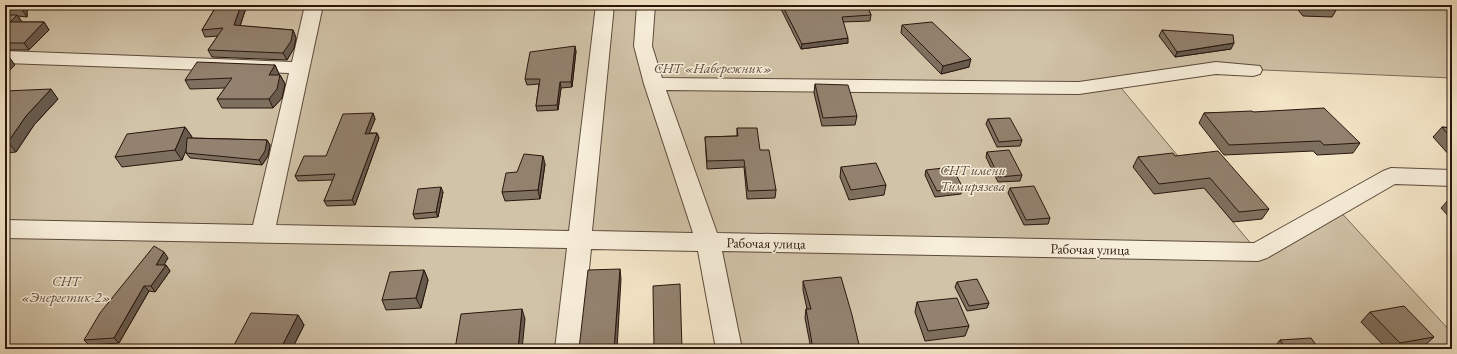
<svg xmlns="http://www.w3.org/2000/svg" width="1457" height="354" font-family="'EB Garamond',serif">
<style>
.green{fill:#d1c3a8;stroke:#7d6c5b}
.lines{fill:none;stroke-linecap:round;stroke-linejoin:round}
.minor-casing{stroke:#5c4a3c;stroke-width:2}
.minor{fill:#f8efdb;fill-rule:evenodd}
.wall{fill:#7e705f;stroke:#29160e}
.shaded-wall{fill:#675b4e;stroke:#29160e}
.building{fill:#93826f;stroke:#29160e}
.labels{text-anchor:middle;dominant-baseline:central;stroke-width:3;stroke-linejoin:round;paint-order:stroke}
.park-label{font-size:14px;font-style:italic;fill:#5b4a3c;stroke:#f8efdb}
.street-label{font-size:14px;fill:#29160e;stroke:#f8efdb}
</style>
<rect width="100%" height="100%" fill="#f4e6c8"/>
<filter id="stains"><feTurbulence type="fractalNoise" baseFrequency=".005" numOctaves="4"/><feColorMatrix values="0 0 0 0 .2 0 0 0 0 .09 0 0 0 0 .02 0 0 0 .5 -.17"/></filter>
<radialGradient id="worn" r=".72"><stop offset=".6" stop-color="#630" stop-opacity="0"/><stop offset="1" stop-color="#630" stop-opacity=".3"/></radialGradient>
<path class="green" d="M5,5H1452V78L1216,68L1117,83L1258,252L1336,207L1452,333V349H729L708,242L580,239L568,349H5Z"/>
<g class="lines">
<g class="minor-casing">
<path id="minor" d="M305,5H323L276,225L569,231L596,5H614L592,231L693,233L644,84L634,46L637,5H655L652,46L662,78L1079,82L1216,62L1260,66L1262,70L1260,74L1253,76L1216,74L1079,94L666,90L717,233L1254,243L1383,171L1391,168L1452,170V186L1395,184L1267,258L1258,261L722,251L742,349H716L698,251L591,249L581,349H555L567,248L5,238V220L253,225L289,73L5,63V51L292,62Z"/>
</g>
<use href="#minor" class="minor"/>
</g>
<g class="wall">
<path d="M5,5H27V17L18,16L22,22H44L49,30L29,50H5Z"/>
<path d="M217,5H247L240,26L293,30L296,38L294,48L287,60L212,57L208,50L218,36L205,37L202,30Z"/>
<path d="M779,5H867L871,15L870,21L843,22L848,43L801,49Z"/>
<path d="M1294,5H1336L1338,7L1332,17L1303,16Z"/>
<path d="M902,25L969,67L941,74L901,33Z"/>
<path d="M1162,30L1231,49L1175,57L1159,36Z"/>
<path d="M576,51L572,87L561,88L558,110L537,111L536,106L539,84L527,85L525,79Z"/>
<path d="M275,65L279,74V75H280L285,84L282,98L273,108H222L217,99L225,88L190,89L185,80Z"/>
<path d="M815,84L857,116L855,125L822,126L814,93Z"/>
<path d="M5,91L58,99L34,125L16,152L5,153Z"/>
<path d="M1253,112L1360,143L1353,153L1317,155L1313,151L1224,155L1199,123L1204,113Z"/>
<path d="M373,113L375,119L369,133H377L379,138L355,205L327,206L324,201L333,180L298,181L295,176L326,156Z"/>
<path d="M988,119L1022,140L1020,146L997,147L986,124Z"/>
<path d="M185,127L192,137L191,138L267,140L270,145L268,156L262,165L190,158L186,153V149L182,160L122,167L115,157Z"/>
<path d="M1442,127L1452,128V157H1451L1433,137Z"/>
<path d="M737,128L760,150L776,190L775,198L747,199L744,167L707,169L705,137L737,136Z"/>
<path d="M987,152L1022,175L1020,181L998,182L986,157Z"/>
<path d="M1175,156L1269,209L1262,219L1233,222L1204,188L1154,194L1133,167L1138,157Z"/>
<path d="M545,164L540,199L505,201L502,192Z"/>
<path d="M841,167L886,185L884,195L849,200L840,177Z"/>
<path d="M926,170L963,188L961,194L935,197L925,175Z"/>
<path d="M1010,188L1050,218L1048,224L1024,225L1008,193Z"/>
<path d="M443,192L438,217L415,219L413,214Z"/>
<path d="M1450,198H1452V220L1441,208Z"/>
<path d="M168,258L163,265H166L170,271L155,292L149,291L119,343L89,345L84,340Z"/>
<path d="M424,270L428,280L421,308L386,310L382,300Z"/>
<path d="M803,281L860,349H811L805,318L806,309H807L803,290Z"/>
<path d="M957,282L989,303L987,308L967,311L955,287Z"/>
<path d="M917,302L969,326L965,336L925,341L915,312Z"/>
<path d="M1370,312L1434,337L1424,346L1411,349H1387L1361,322Z"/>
<path d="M298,315L304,325L292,349H235L233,347Z"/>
<path d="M1280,340L1319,349H1273Z"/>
</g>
<g class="shaded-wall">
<path d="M20,5H27V17L20,7Z"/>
<path d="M241,5H247L238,32L234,25Z"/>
<path d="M17,15L22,22L15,30L10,22Z"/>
<path d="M44,22L49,30L29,50L24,43Z"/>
<path d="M293,30L296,38L294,48L287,60L283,53Z"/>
<path d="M848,38V43L801,49L802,44Z"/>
<path d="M1234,43L1231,49L1175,57L1177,52Z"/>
<path d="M575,46L576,51L572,87L571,82Z"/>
<path d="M10,58L15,65L5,75V62Z"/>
<path d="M971,59L969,67L941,74L943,66Z"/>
<path d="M275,65L279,74L274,84L269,75Z"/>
<path d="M280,75L285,84L282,98L273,108L269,99Z"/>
<path d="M560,82L561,88L558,110L557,105Z"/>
<path d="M51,89L58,99L34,125L16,152L8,142L26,116Z"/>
<path d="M373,113L375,119L367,139L365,134Z"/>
<path d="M185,127L192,137L182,160L175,150Z"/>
<path d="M377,133L379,138L355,205L352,200Z"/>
<path d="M267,140L270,145L268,156L262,165L259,160Z"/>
<path d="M543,156L545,164L540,199L538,190Z"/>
<path d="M441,187L443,192L438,217L436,212Z"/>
<path d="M164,252L168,258L161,270L156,265Z"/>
<path d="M166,265L170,271L155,292L151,286Z"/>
<path d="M620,269L621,279L617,349H614Z"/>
<path d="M424,270L428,280L421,308L416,298Z"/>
<path d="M144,286L149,291L119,343L114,338Z"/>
<path d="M522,309L525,319L522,349H518Z"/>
<path d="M298,315L304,325L292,349H282L281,348Z"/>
</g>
<g class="building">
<rect x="5" y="5" width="15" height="2"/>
<path d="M217,5H241L234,25L293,30L291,41L283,53L208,50L223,28L202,30Z"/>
<path d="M782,5H867L871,15L842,17L848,38L802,44Z"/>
<path d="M1307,5H1336L1338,7L1309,6Z"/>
<path d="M5,15H17L10,22H44L24,43H5Z"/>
<path d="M932,22L971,59L943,66L902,25Z"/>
<path d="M1162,30L1233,35L1234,43L1177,52Z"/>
<path d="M575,46L571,82H560L557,105L536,106L540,79H525L530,52Z"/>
<path d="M5,57L10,58L5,62Z"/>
<path d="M197,62L275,65L269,75H280L277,89L269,99H217L232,78L185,80Z"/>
<path d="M815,84L848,85L857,116L823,118Z"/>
<path d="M51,89L26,116L8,142H5V91Z"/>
<path d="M1324,108L1360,143L1324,145L1320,141L1229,145L1204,113L1252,111L1253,112Z"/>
<path d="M373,113L365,134L377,133L352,200L324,201L335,174L295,176L304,156H326L343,114Z"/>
<path d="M1010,118L1022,140L999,142L988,119Z"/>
<path d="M185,127L175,150L115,157L127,134Z"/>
<path d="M1442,127L1452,128V139Z"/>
<path d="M737,128H757L760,150H769L776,190L748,191L744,160L707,161L705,137L738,136Z"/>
<path d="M187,138L267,140L265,151L259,160L186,153Z"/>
<path d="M1009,150L1022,175L999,177L987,152Z"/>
<path d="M1218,151L1269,209L1239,212L1210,178L1159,184L1138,157L1173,153L1175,156Z"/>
<path d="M524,154L543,156L538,190L502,192L506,173L517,172Z"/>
<path d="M876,163L886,185L851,190L841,167Z"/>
<path d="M952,167L963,188L937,191L926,170Z"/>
<path d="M1034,186L1050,218L1026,220L1010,188Z"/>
<path d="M441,187L436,212L413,214L418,189Z"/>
<path d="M154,246L164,252L156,265H166L151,286H144L114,338L84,340L100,313Z"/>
<path d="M620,269L614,349H579L588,270Z"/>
<path d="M424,270L416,298L382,300L390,272Z"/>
<path d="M841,277L852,315L860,349H813L806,309H811L803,281Z"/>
<path d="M977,279L989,303L969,306L957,282Z"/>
<path d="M680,284L682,349H654L653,286Z"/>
<path d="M957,298L969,326L928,331L917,302Z"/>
<path d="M1404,306L1434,337L1400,343L1370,312Z"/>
<path d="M522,309L518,349H455L461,314Z"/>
<path d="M251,313L298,315L281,348L233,347Z"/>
<path d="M1311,338L1319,349H1286L1280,340Z"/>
</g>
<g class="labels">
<g class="park-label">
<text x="713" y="68">СНТ «Набережник»</text>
<text x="973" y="170">СНТ имени<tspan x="973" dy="16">Тимирязева</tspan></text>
<text x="66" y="281">СНТ<tspan x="66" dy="16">«Энергетик-2»</tspan></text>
</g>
<g class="street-label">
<text transform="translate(766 243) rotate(1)">Рабочая улица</text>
<text transform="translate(1090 249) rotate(1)">Рабочая улица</text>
</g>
</g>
<rect width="1457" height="354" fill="none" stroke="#f4e6c8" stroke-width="20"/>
<rect x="6" y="6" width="1445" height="342" fill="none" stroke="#29160e" stroke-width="2"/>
<rect x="10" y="10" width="1437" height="334" fill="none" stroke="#29160e"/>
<rect width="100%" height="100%" filter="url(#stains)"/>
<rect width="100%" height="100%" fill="url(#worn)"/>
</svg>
